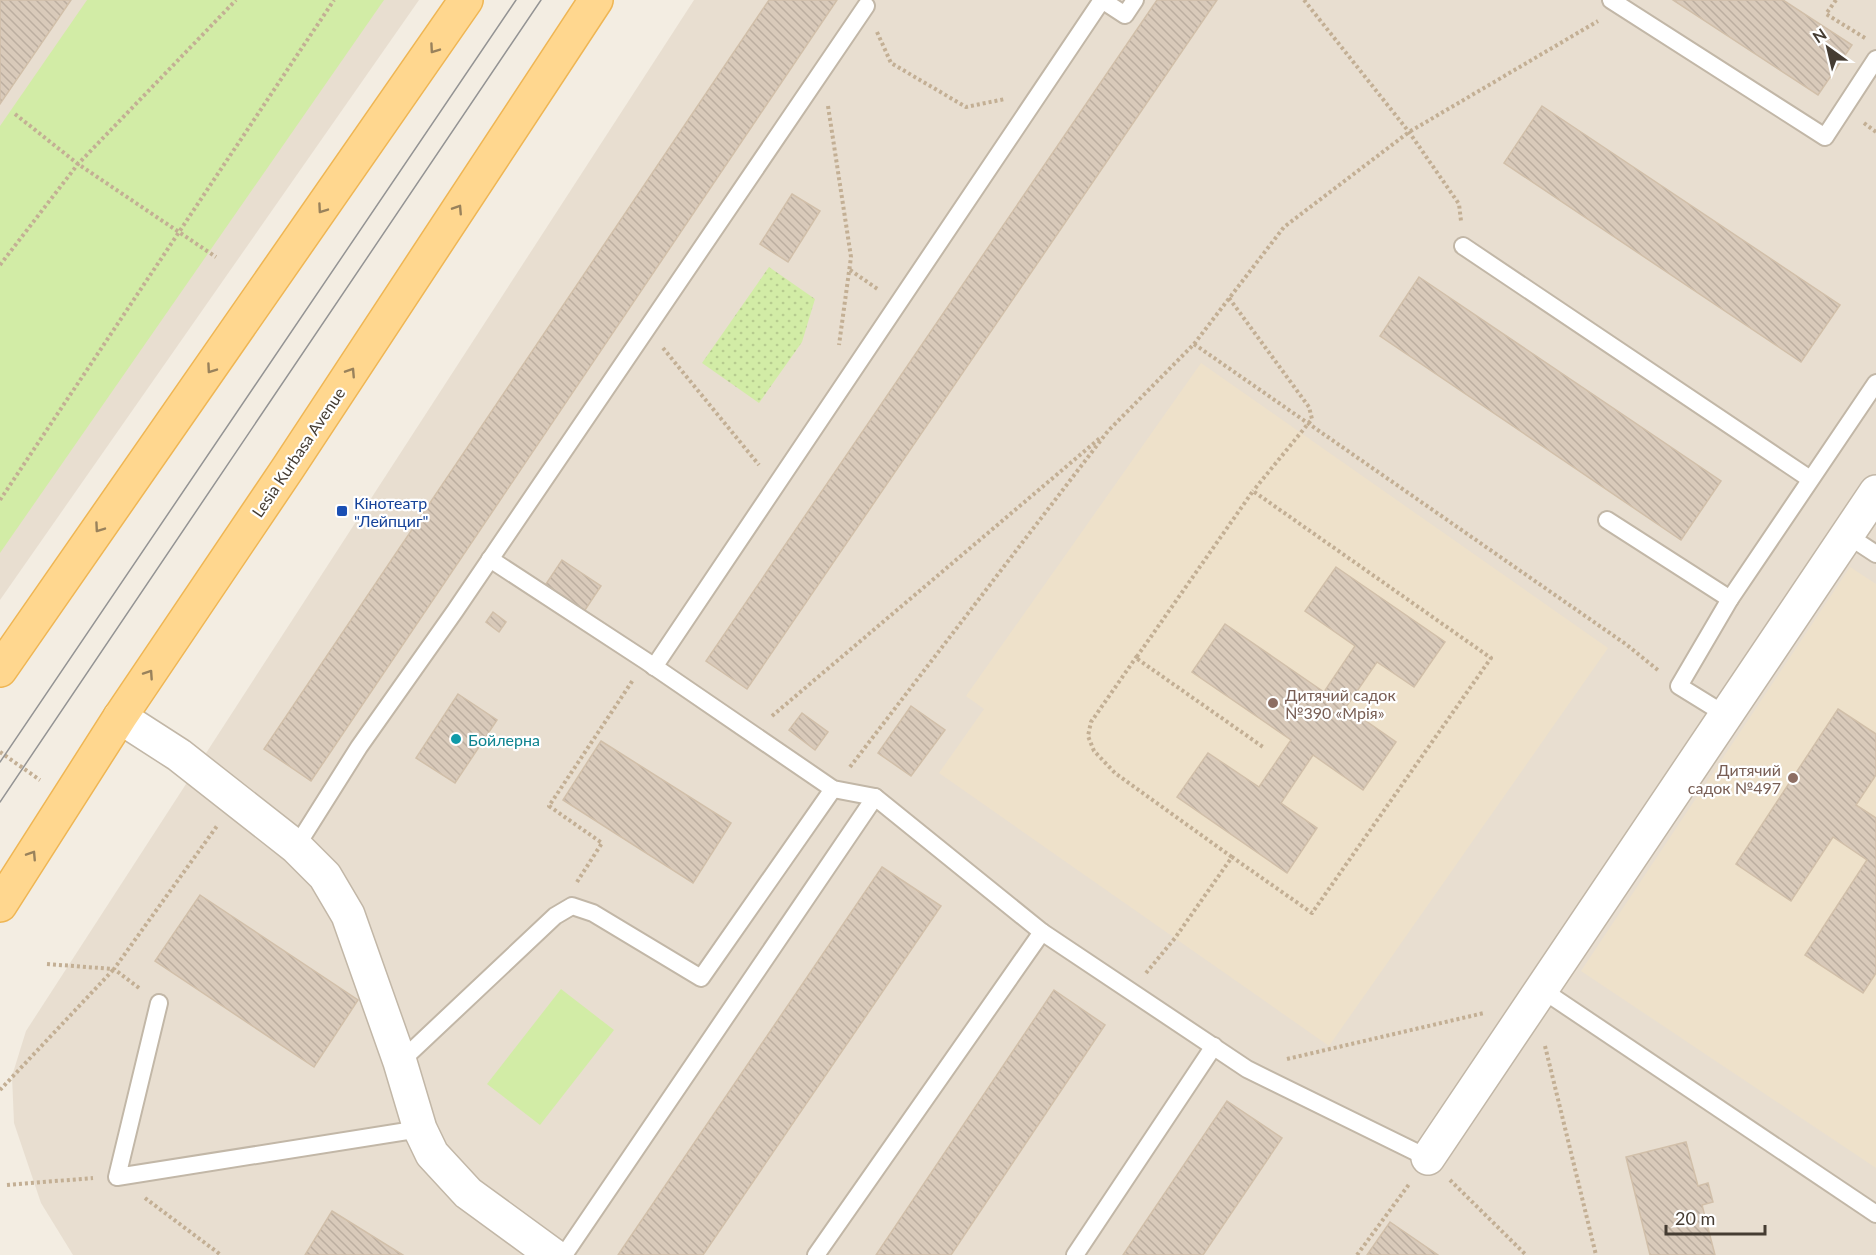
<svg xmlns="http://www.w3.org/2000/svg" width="1876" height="1255" font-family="Lato,sans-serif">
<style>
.residential{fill:#e8ded0}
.education{fill:#eee1ca}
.grass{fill:#d2eca6}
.park{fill:url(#park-dots)}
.building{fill:url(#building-back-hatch);stroke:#d1bfa9;stroke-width:1.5}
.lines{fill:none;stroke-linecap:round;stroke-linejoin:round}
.lane-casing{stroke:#c2b7a7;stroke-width:20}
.street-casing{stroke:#c2b7a7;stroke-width:36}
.primary-casing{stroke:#efb654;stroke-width:36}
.path{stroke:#c3af94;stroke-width:4;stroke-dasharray:3 3;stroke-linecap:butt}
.lane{stroke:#fff;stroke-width:16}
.street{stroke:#fff;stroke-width:33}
.primary{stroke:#ffd78f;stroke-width:33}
.tram{stroke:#949494;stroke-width:1.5}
.oneway{stroke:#99825c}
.transit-dot{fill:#1a4fb4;stroke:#fff;stroke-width:2}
.education-dot{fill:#8d6e63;stroke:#fff;stroke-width:2}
.culture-dot{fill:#0f9aa8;stroke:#fff;stroke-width:2}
.labels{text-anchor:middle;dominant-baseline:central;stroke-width:4.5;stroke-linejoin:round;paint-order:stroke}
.street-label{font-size:16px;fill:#453c32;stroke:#fff}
.transit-label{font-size:16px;fill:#164399;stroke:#fff;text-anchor:start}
.education-label{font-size:16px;fill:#785e54;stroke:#fff;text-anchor:start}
.culture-label{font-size:16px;fill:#0d838f;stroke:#fff;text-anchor:start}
</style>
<defs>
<pattern id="park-dots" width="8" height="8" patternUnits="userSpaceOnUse" patternTransform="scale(1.5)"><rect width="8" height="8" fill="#d2eca6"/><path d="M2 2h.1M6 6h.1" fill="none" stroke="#b6cb8f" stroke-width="1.8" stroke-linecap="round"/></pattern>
<pattern id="building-back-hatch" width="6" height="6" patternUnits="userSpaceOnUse" patternTransform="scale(1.5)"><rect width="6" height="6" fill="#d9caba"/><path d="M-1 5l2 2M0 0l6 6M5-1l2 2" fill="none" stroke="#bcaea0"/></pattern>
</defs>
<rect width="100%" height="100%" fill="#f3ede2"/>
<g class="residential">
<path d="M0,0H419L0,600Z"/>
<path d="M694,0H1876V1255H73L41,1203L14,1123L12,1076L26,1031Z"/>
</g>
<g class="education">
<path d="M1201,363L1608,648L1329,1046L939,773L984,709L966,696Z"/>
<path d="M1850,567L1876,584V1168L1581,971Z"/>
</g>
<g class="grass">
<path d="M87,0H384L0,553V126Z"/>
<path d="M561,989L614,1030L540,1125L487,1084Z"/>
</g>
<path class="park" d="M769,267L815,299L802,342L759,403L702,363Z"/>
<g class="building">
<path d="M0,0H71L0,104Z"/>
<path d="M769,0H837L311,781L264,749Z"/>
<path d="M1157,0H1217L747,689L706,661Z"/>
<path d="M1673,0H1783L1852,45L1818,95Z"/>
<path d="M1542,106L1840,305L1801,362L1504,163Z"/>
<path d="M792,194L820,211L788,262L760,244Z"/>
<path d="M1419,277L1721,481L1681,540L1380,336Z"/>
<path d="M562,560L601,586L583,613L544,587Z"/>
<path d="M1336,567L1445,642L1414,687L1377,662L1346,707L1396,742L1363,790L1313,755L1281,803L1317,828L1287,873L1177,797L1208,753L1259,787L1291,740L1192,672L1225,624L1324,692L1355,646L1305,611Z"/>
<path d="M493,612L506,622L499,632L486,622Z"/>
<path d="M458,694L497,720L455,783L416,758Z"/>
<path d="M911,706L945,730L911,776L878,753Z"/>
<path d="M1838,709L1876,734V775L1856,805L1876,818V973L1863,993L1805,955L1867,860L1833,837L1791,901L1736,864Z"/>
<path d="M802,713L828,732L815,750L789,730Z"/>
<path d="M601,741L731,823L693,883L563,800Z"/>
<path d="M882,867L941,906L703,1255H618Z"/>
<path d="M200,895L358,1000L314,1067L155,961Z"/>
<path d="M1054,990L1105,1025L951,1255H876Z"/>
<path d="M1227,1101L1282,1138L1203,1255H1123Z"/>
<path d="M1686,1142L1698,1186L1708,1183L1713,1202L1702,1205L1715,1255H1650L1626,1157Z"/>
<path d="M332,1211L403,1255H305Z"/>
<path d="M1390,1222L1438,1255H1367Z"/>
</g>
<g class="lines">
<g class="lane-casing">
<g id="lane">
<path d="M1102,0L1125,15L1135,0"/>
<path d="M1611,0L1825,137L1876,59"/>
<path d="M1463,246L1810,479"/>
<path d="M1607,520L1730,599"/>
<path d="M1847,535L1876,554"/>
<path d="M490,559L646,661L833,789L875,797L1042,932L1247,1069L1428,1158"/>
<path d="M654,667L1102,0"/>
<path d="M1726,715L1679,686L1730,599L1876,383"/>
<path d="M296,847L359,747L455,611L866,6"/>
<path d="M1541,989L1876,1214"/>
<path d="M159,1003L117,1177L420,1129"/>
<path d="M400,1062L555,916L572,906L593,913L701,978L833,789"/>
<path d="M564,1255L875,797"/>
<path d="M816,1255L1042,932"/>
<path d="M1075,1255L1214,1046"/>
</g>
</g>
<g class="street-casing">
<g id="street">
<path d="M120,717L179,755L296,847L325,876L348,915L400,1062L420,1129L432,1154L468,1193L553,1255"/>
<path d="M1428,1158L1876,492"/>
</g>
</g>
<g class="primary-casing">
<g id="primary">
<path d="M0,670L466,0"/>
<path d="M0,905L120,717L288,468L596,0"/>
</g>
</g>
<g class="path">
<path d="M1304,0L1409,132L1459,204L1461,221"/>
<path d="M1836,0L1826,14L1865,38"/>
<path d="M877,32L891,63L966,107L1005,99"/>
<path d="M828,106L851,257L839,345"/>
<path d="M15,114L78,164L216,257"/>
<path d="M1864,123L1876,132"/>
<path d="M0,265L78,164L236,0"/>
<path d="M850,270L879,290"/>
<path d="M1229,298L1309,407L1312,419L1253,491"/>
<path d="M1194,344L1284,227L1409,132L1598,21"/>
<path d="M663,348L759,465"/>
<path d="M0,500L334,0"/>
<path d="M1137,656L1091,722L1088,736L1094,751L1115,773L1232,857"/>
<path d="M772,716L1100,438"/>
<path d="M0,752L40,780"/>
<path d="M850,767L1108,431L1194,344L1627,645L1659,671"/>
<path d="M577,882L602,843L549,806L633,680"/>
<path d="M47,964L113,969"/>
<path d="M1146,973L1175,938L1232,857L1312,913L1491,658L1253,491L1136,658L1263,747"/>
<path d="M139,988L114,969L217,826"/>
<path d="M1545,1046L1596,1255"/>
<path d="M1287,1059L1484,1013"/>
<path d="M0,1090L114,969"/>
<path d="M1450,1180L1526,1255"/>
<path d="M7,1185L93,1178"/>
<path d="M145,1198L221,1255"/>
<path d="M1357,1255L1410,1183"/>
</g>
<use href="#lane" class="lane"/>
<use href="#street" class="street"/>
<use href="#primary" class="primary"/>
<g class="tram">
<path d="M0,762L516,0"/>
<path d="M0,802L541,0"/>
</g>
</g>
<defs><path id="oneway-chevron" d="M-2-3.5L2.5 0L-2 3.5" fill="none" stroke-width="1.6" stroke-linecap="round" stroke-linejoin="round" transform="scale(1.5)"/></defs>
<g class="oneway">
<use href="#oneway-chevron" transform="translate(434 49) rotate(125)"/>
<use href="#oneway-chevron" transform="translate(322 209) rotate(125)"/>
<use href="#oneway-chevron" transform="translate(458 209) rotate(-57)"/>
<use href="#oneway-chevron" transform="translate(211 369) rotate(125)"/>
<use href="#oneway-chevron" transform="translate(351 372) rotate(-57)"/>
<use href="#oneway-chevron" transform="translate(99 528) rotate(125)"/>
<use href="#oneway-chevron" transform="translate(149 674) rotate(-56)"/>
<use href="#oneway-chevron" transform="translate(32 855) rotate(-57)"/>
</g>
<rect class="transit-dot" x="336" y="505" width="12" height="12" rx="3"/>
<g class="education-dot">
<circle cx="1273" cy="703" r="6"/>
<circle cx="1793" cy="778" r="6"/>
</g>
<circle class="culture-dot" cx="456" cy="739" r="6"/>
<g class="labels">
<g class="street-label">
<text transform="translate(298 452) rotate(-56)">Lesia Kurbasa Avenue</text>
</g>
<g class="transit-label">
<text x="354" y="502">Кінотеатр<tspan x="354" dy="18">"Лейпциг"</tspan></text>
</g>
<g class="education-label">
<text x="1285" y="694">Дитячий садок<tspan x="1285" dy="18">№390 «Мрія»</tspan></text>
<text x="1781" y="769" text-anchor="end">Дитячий<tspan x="1781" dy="18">садок №497</tspan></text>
</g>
<g class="culture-label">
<text x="468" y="739">Бойлерна</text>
</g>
</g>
<g transform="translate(1828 48) rotate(326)" stroke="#ffffff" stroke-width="4.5" paint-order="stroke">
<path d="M0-4.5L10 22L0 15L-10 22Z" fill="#453c32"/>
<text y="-9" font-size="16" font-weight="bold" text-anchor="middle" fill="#453c32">N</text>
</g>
<path d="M1666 1225v9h99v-9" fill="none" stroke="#453c32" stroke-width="3"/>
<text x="1675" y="1225" font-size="18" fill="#453c32" stroke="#ffffff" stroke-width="4.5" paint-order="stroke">20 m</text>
</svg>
